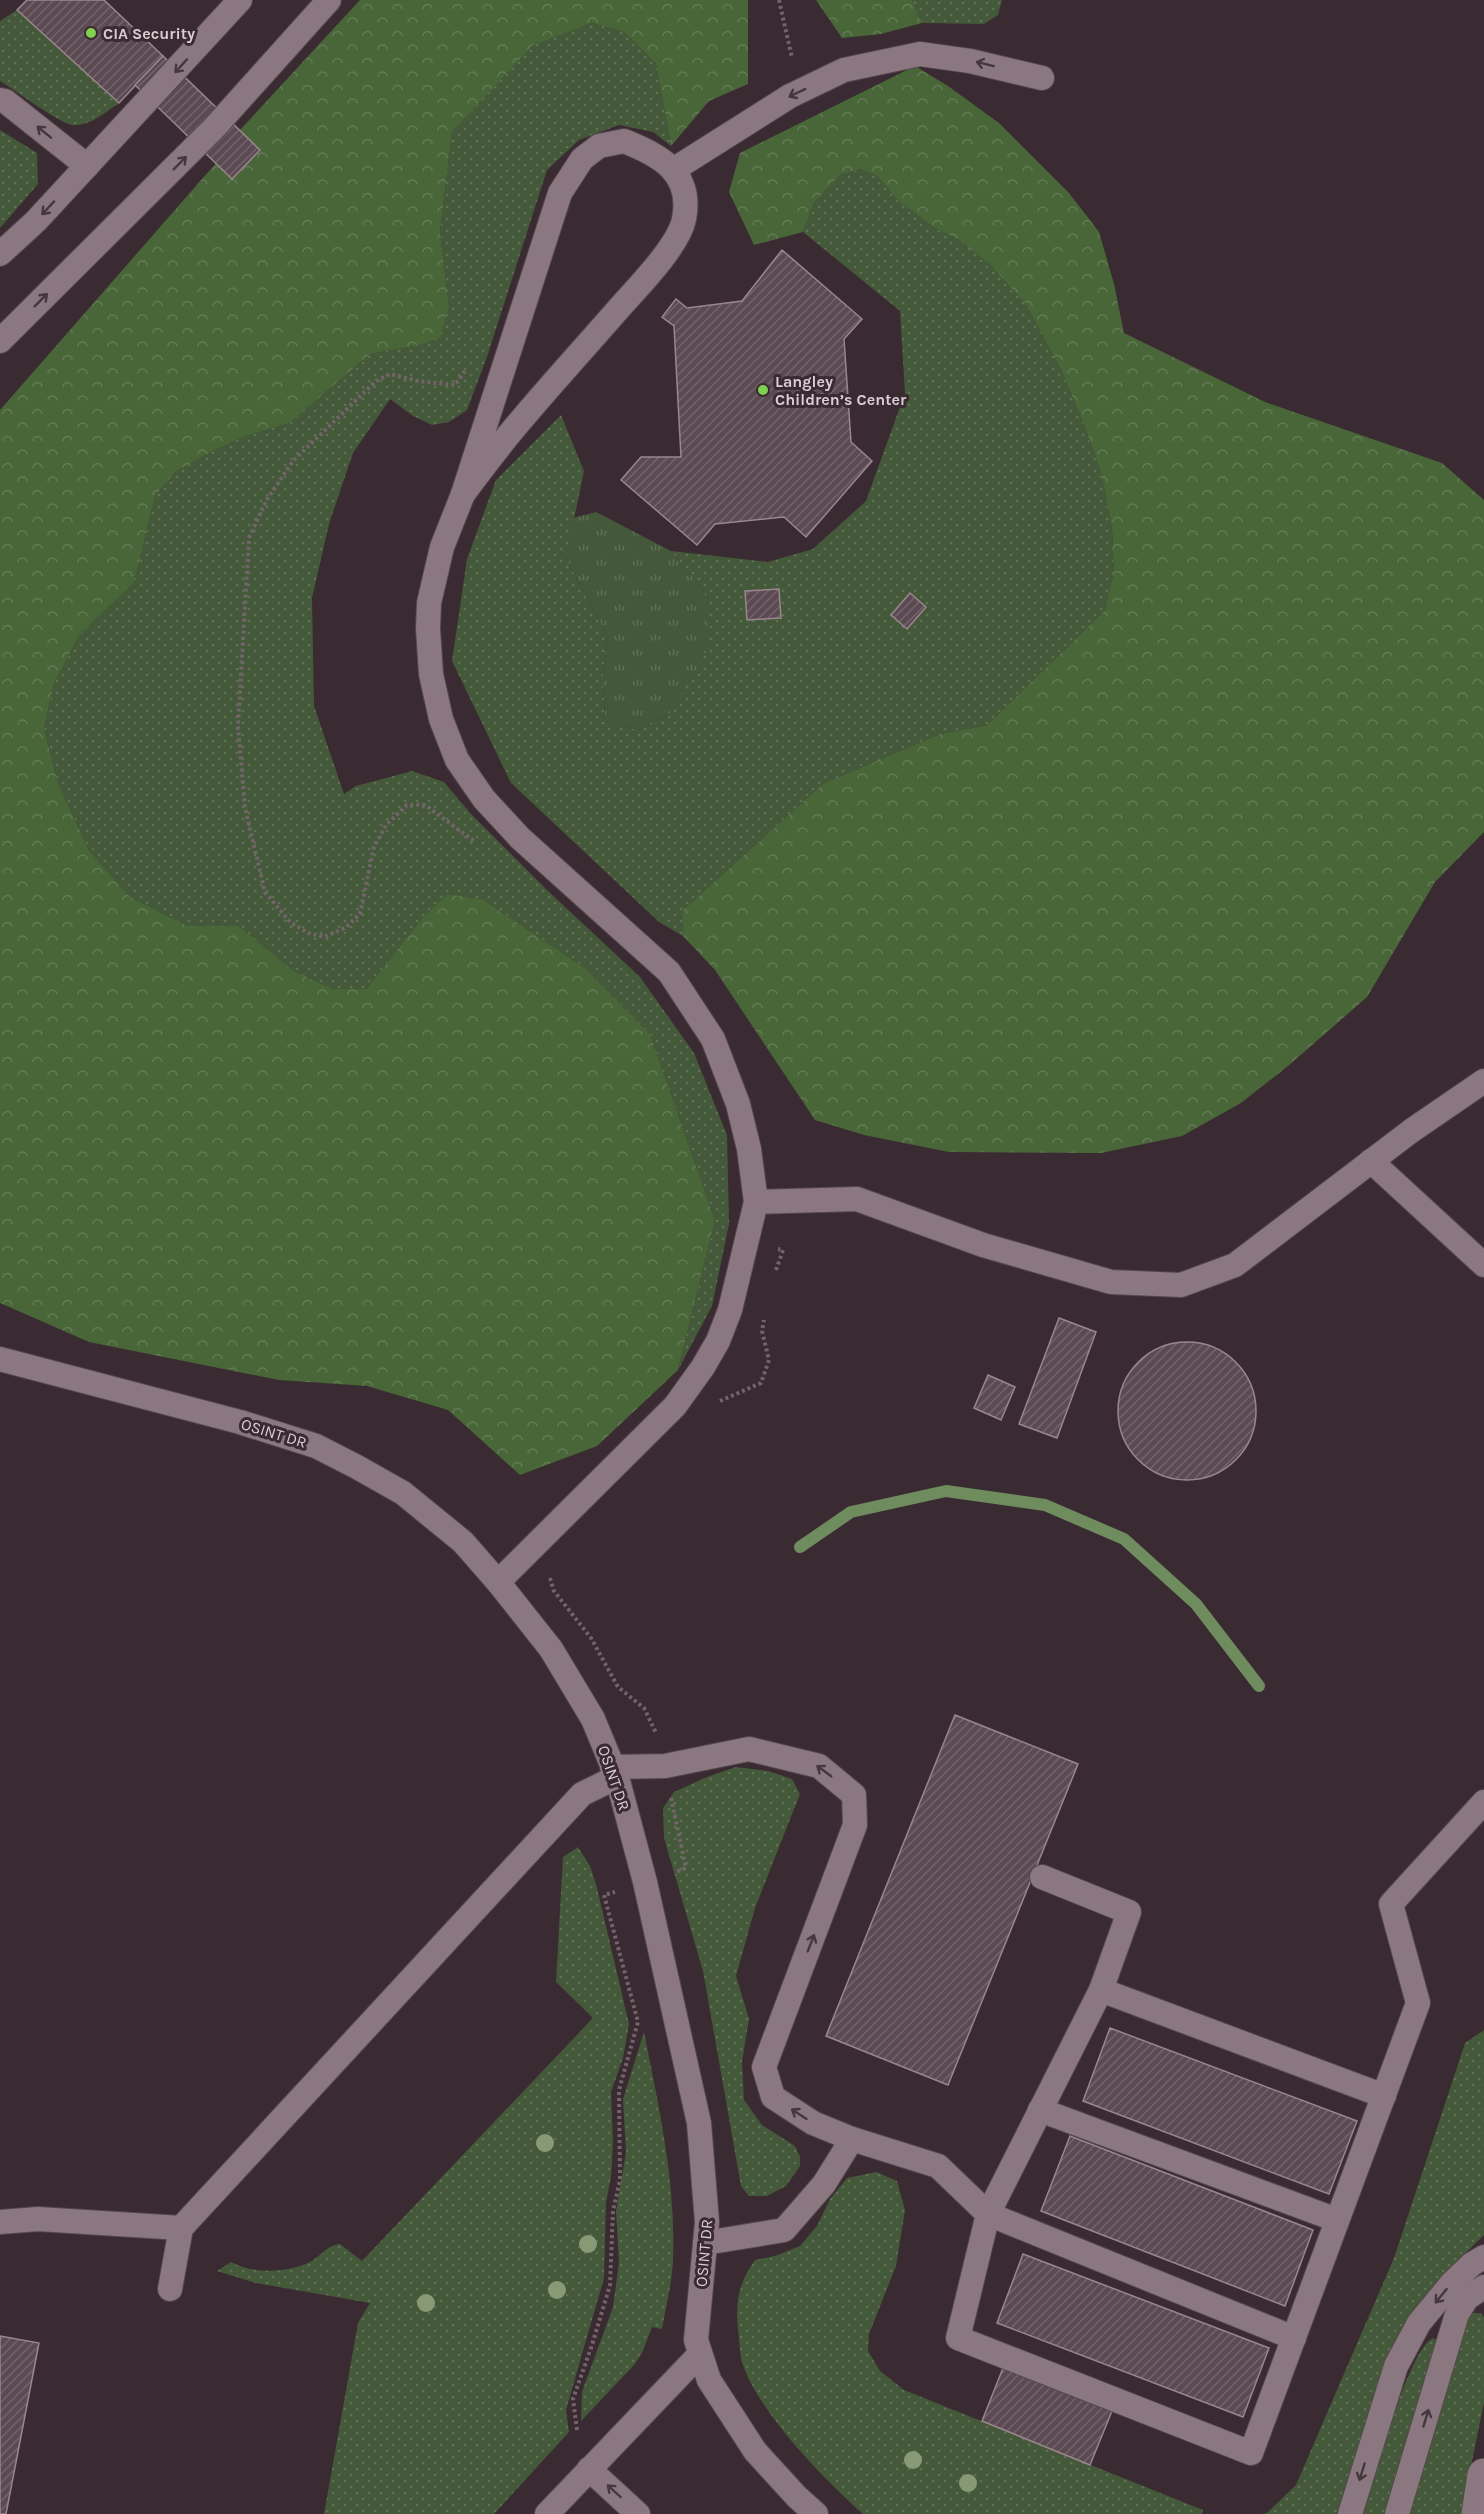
<svg xmlns="http://www.w3.org/2000/svg" width="1484" height="2514" font-family="Karla,sans-serif">
<style>
.grass{fill:url(#grass-dots)}
.forest{fill:url(#forest-crowns)}
.park{fill:url(#park-tufts)}
.lines{fill:none;stroke-linecap:round;stroke-linejoin:round}
.stream{stroke:#6e8c5e;stroke-width:12}
.building{fill:url(#building-hatch);stroke:#9b868f;stroke-width:1.5}
.lane-casing{stroke:#55474d;stroke-width:26}
.street-casing{stroke:#55474d;stroke-width:34}
.path{stroke:#72646a;stroke-width:4;stroke-dasharray:3 3;stroke-linecap:butt}
.lane{stroke:#8b7780;stroke-width:24}
.street{stroke:#8b7780;stroke-width:33}
.tree{fill:#879a75}
.oneway{stroke:#46363d}
.poi-dot{fill:#81d050;stroke:#3a2a31;stroke-width:2}
.labels{text-anchor:middle;dominant-baseline:central;stroke-width:6;stroke-linejoin:round;paint-order:stroke}
.poi-label{font-size:16px;font-weight:bold;fill:#d9ced3;stroke:#3a2a31;text-anchor:start}
.street-label{font-size:16px;fill:#d9ced3;stroke:#3a2a31}
</style>
<defs>
<pattern id="grass-dots" width="8" height="8" patternUnits="userSpaceOnUse" patternTransform="scale(1.5)"><rect width="8" height="8" fill="#445939"/><path d="M2 2h.1M6 6h.1" fill="none" stroke="#5e7055" stroke-width="1.8" stroke-linecap="round"/></pattern>
<pattern id="forest-crowns" width="20" height="18" patternUnits="userSpaceOnUse" patternTransform="scale(1.5)"><rect width="20" height="18" fill="#496639"/><path d="M2 6a3 3 0 1 1 6 0M12 15a3 3 0 1 1 6 0" fill="none" stroke="#637b55"/></pattern>
<pattern id="park-tufts" width="24" height="20" patternUnits="userSpaceOnUse" patternTransform="scale(1.5)"><rect width="24" height="20" fill="#445939"/><path d="M3 7l-1-3M5 7V3M7 7l1-3M15 17l-1-3M17 17v-4M19 17l1-3" fill="none" stroke="#5e7055"/></pattern>
<pattern id="building-hatch" width="6" height="6" patternUnits="userSpaceOnUse" patternTransform="scale(1.5)"><rect width="6" height="6" fill="#5c4a52"/><path d="M-1 1l2-2M0 6l6-6M5 7l2-2" fill="none" stroke="#73636a"/></pattern>
</defs>
<rect width="100%" height="100%" fill="#3a2a31"/>
<g class="grass">
<path d="M912,0H1002L998,15L984,24L922,23Z"/>
<path d="M17,10L119,103C106,112 89,127 72,125C59,123 15,90 0,81V21Z"/>
<path d="M592,23L624,32L656,64L671,146L653,132L619,125L579,140L547,170L487,357L467,410L449,422L432,425L413,416L390,399L353,453L329,524L312,598L314,706L344,794L356,786L412,771L444,782L471,814L547,890L640,977L694,1053L727,1135L729,1224L712,1306L678,1370L715,1220L650,1034L585,968L482,899L447,894L424,916L366,989H333L294,971L239,926H188L130,897L89,850L58,783L44,728L54,684L80,634L134,583L155,496L175,472L213,451L246,436L290,423L370,354L420,345L449,307L440,232L452,132L533,44Z"/>
<path d="M0,130L37,153L38,184L0,228Z"/>
<path d="M860,169L876,175L899,202L935,228L959,240L989,264L1025,303L1061,370L1083,422L1101,473L1112,529L1114,571L1105,610L987,725L940,734L824,783L683,910V936L659,922L511,783L452,661L467,559L496,480L561,415L584,471L566,558L607,636L603,679L605,721L634,729L668,716L709,597L671,551L768,562L813,549L866,501L905,393L900,311L803,232L814,203L840,175Z"/>
<path d="M736,1767L768,1771L792,1779L800,1794L755,1908L736,1976L749,2019L742,2062L744,2100L762,2125L795,2146L800,2157V2166L786,2186L767,2196H749L741,2186L703,1971L664,1838L663,1808L674,1792L707,1777Z"/>
<path d="M578,1847L590,1866L596,1884L629,2024L623,2058L611,2092L613,2143L611,2177L606,2202L604,2278L566,2410L569,2432L494,2514H324L358,2323L370,2303L256,2283L217,2271L231,2262C253,2274 285,2273 308,2263C320,2258 326,2245 340,2244L362,2261L593,2018L556,1982L563,1857Z"/>
<path d="M1484,2030V2235L1436,2282L1403,2327L1340,2514H1262L1267,2513L1296,2485L1394,2258L1465,2043Z"/>
<path d="M644,2032C659,2108 676,2182 673,2260C672,2283 666,2306 662,2329L652,2327L642,2353L634,2365L581,2421L582,2392L613,2307L619,2263L616,2211L626,2152L623,2099Z"/>
<path d="M876,2172L897,2181L905,2210L896,2266L869,2334L868,2351L880,2371L904,2390L1203,2510L1202,2514H863C825,2480 760,2414 743,2365C740,2357 740,2347 739,2338C735,2306 736,2287 755,2260L775,2256L800,2246L817,2226L830,2199L847,2178Z"/>
<path d="M1474,2313H1481L1484,2317V2403L1461,2514H1409L1467,2318Z"/>
<path d="M1433,2338L1438,2341L1387,2514H1363C1374,2482 1407,2351 1433,2338Z"/>
</g>
<g class="forest">
<path d="M360,0H748V84L709,101L671,146L656,64L624,32L592,23L533,45L452,132L440,232L449,307L440,337L420,345L370,354L290,423L246,436L213,451L175,472L155,496L134,583L80,634L54,684L44,728L58,783L89,850L130,897L188,926H239L294,971L333,989H366L424,916L447,894L482,899L585,968L650,1034L715,1220L678,1370L597,1446L520,1475L448,1410L367,1386L279,1380L89,1342L0,1303V410L216,163L232,178L260,150L240,130Z"/>
<path d="M816,0H912L922,23L881,34L842,38Z"/>
<path d="M915,66L948,86L999,123L1069,193L1099,232L1114,284L1124,333L1265,402L1442,463L1484,500V832L1435,882L1367,997L1288,1066L1241,1103L1182,1136L1101,1153L949,1152L864,1135L815,1120L715,970L683,936V910L824,783L940,734L987,725L1105,610L1114,571L1112,529L1101,473L1083,422L1061,370L1025,303L989,264L959,240L935,228L899,202L876,175L860,169L840,175L814,203L803,232L754,245L729,192L740,153Z"/>
</g>
<path class="park" d="M596,512L671,551L709,597L707,651L668,716L634,729L605,721L603,679L607,636L566,558L573,518Z"/>
<g class="lines">
<path class="stream" d="M800,1547L851,1512L946,1491L1045,1505L1124,1539L1196,1604L1259,1686"/>
</g>
<g class="building">
<path d="M27,0H104L163,56L119,103L17,10Z"/>
<path d="M163,56L260,150L232,179L135,85Z"/>
<path d="M782,250L862,319L844,339L851,442L872,461L806,537L784,517L715,524L697,545L621,480L641,457H681L674,326L662,317L676,299L687,308L742,301Z"/>
<path d="M779,589L781,618L747,620L745,591Z"/>
<path d="M910,593L926,607L907,629L891,615Z"/>
<path d="M1059,1318L1096,1332L1057,1438L1019,1424Z"/>
<circle cx="1187" cy="1411" r="69"/>
<path d="M988,1375L1015,1387L1001,1420L974,1408Z"/>
<path d="M955,1715L1078,1764L948,2085L826,2036Z"/>
<path d="M1110,2028L1357,2121L1329,2194L1083,2101Z"/>
<path d="M1070,2136L1313,2230L1285,2306L1041,2211Z"/>
<path d="M1023,2254L1269,2348L1243,2417L997,2323Z"/>
<path d="M0,2336L39,2343L6,2514H0Z"/>
<path d="M1003,2368L1112,2411L1090,2465L982,2421Z"/>
</g>
<g class="lines">
<g class="lane-casing">
<g id="lane">
<path d="M0,100L5,101L87,166"/>
<path d="M624,141C660,155 693,173 684,219C679,245 639,286 621,306C588,344 554,381 522,419C501,443 482,469 463,494L560,193L582,159L599,146Z"/>
<path d="M673,170L790,96L844,70L920,54L970,61L1042,78"/>
<path d="M0,254L36,221L240,0"/>
<path d="M0,341L214,128L329,0"/>
<path d="M463,494L442,547L429,603L428,629L431,674L441,719L457,760L484,799L520,838L669,972L713,1039L738,1104L749,1149L756,1202L730,1310L718,1341L703,1367L675,1406L498,1582"/>
<path d="M1371,1161L1484,1265"/>
<path d="M756,1202L857,1199L983,1245L1111,1282L1181,1285L1235,1265L1411,1131L1484,1081"/>
<path d="M0,1359L240,1422L316,1446L357,1467L403,1493L463,1542L498,1582L551,1649L593,1719L617,1777L645,1882L699,2123L707,2222L696,2340L709,2380L755,2451L797,2497L816,2514"/>
<path d="M612,1767L665,1766L749,1749L819,1766L854,1795L855,1825L764,2067L773,2097L813,2123L852,2139"/>
<path d="M1042,1877L1129,1912L1101,1990L1384,2096"/>
<path d="M1101,1990L988,2214L1294,2338"/>
<path d="M1040,2110L1337,2220"/>
<path d="M0,2222L38,2219L181,2228"/>
<path d="M705,2243L784,2230L824,2184L852,2139L938,2166L988,2214L958,2338L1251,2453L1418,2003L1391,1904L1484,1802"/>
<path d="M170,2289L181,2228L582,1794L617,1777"/>
<path d="M589,2469L638,2514"/>
<path d="M547,2514L700,2354"/>
<path d="M1350,2514L1396,2366L1419,2323L1452,2283L1472,2264L1484,2257"/>
<path d="M1397,2514L1457,2314L1467,2298L1484,2287"/>
</g>
</g>
<g class="street-casing">
<path id="street" d="M1478,2514L1484,2475"/>
</g>
<g class="path">
<path d="M779,0L792,58"/>
<path d="M465,371L455,385L418,381L390,374L376,381L293,461L266,501L249,538L238,726L245,808L265,892L290,922L308,933L324,937L345,928L360,914L374,847L386,825L407,805H425L474,841"/>
<path d="M776,1270L783,1250L778,1249"/>
<path d="M720,1401L761,1383L769,1360L762,1331L764,1320"/>
<path d="M550,1578L554,1591L591,1638L618,1687L644,1708L656,1733"/>
<path d="M671,1798L686,1868L676,1872"/>
<path d="M577,2430L573,2399L592,2345L610,2285L613,2211L620,2180L619,2090L638,2022L604,1895L615,1892"/>
</g>
<use href="#lane" class="lane"/>
<use href="#street" class="street"/>
</g>
<g class="tree">
<circle cx="545" cy="2143" r="9"/>
<circle cx="588" cy="2244" r="9"/>
<circle cx="557" cy="2290" r="9"/>
<circle cx="426" cy="2303" r="9"/>
<circle cx="913" cy="2460" r="9"/>
<circle cx="968" cy="2483" r="9"/>
</g>
<defs><path id="oneway-shaft" d="M-6 0H5M1.5-3L5.5 0L1.5 3" fill="none" stroke-width="1.6" stroke-linecap="round" stroke-linejoin="round" transform="scale(1.5)"/></defs>
<g class="oneway">
<use href="#oneway-shaft" transform="translate(985 64) rotate(-166)"/>
<use href="#oneway-shaft" transform="translate(181 66) rotate(132)"/>
<use href="#oneway-shaft" transform="translate(797 93) rotate(155)"/>
<use href="#oneway-shaft" transform="translate(44 132) rotate(-141)"/>
<use href="#oneway-shaft" transform="translate(180 163) rotate(-45)"/>
<use href="#oneway-shaft" transform="translate(48 208) rotate(133)"/>
<use href="#oneway-shaft" transform="translate(41 300) rotate(-45)"/>
<use href="#oneway-shaft" transform="translate(824 1771) rotate(-144)"/>
<use href="#oneway-shaft" transform="translate(811 1943) rotate(-69)"/>
<use href="#oneway-shaft" transform="translate(799 2114) rotate(-147)"/>
<use href="#oneway-shaft" transform="translate(1441 2296) rotate(129)"/>
<use href="#oneway-shaft" transform="translate(1426 2418) rotate(-73)"/>
<use href="#oneway-shaft" transform="translate(1362 2472) rotate(107)"/>
<use href="#oneway-shaft" transform="translate(614 2491) rotate(-138)"/>
</g>
<g class="poi-dot">
<circle cx="91" cy="33" r="6"/>
<circle cx="763" cy="390" r="6"/>
</g>
<g class="labels">
<g class="poi-label">
<text x="103" y="33">CIA Security</text>
<text x="775" y="381">Langley<tspan x="775" dy="18">Children’s Center</tspan></text>
</g>
<g class="street-label">
<text transform="translate(274 1433) rotate(17)">OSINT DR</text>
<text transform="translate(614 1778) rotate(71)">OSINT DR</text>
<text transform="translate(704 2253) rotate(-85)">OSINT DR</text>
</g>
</g>
</svg>
